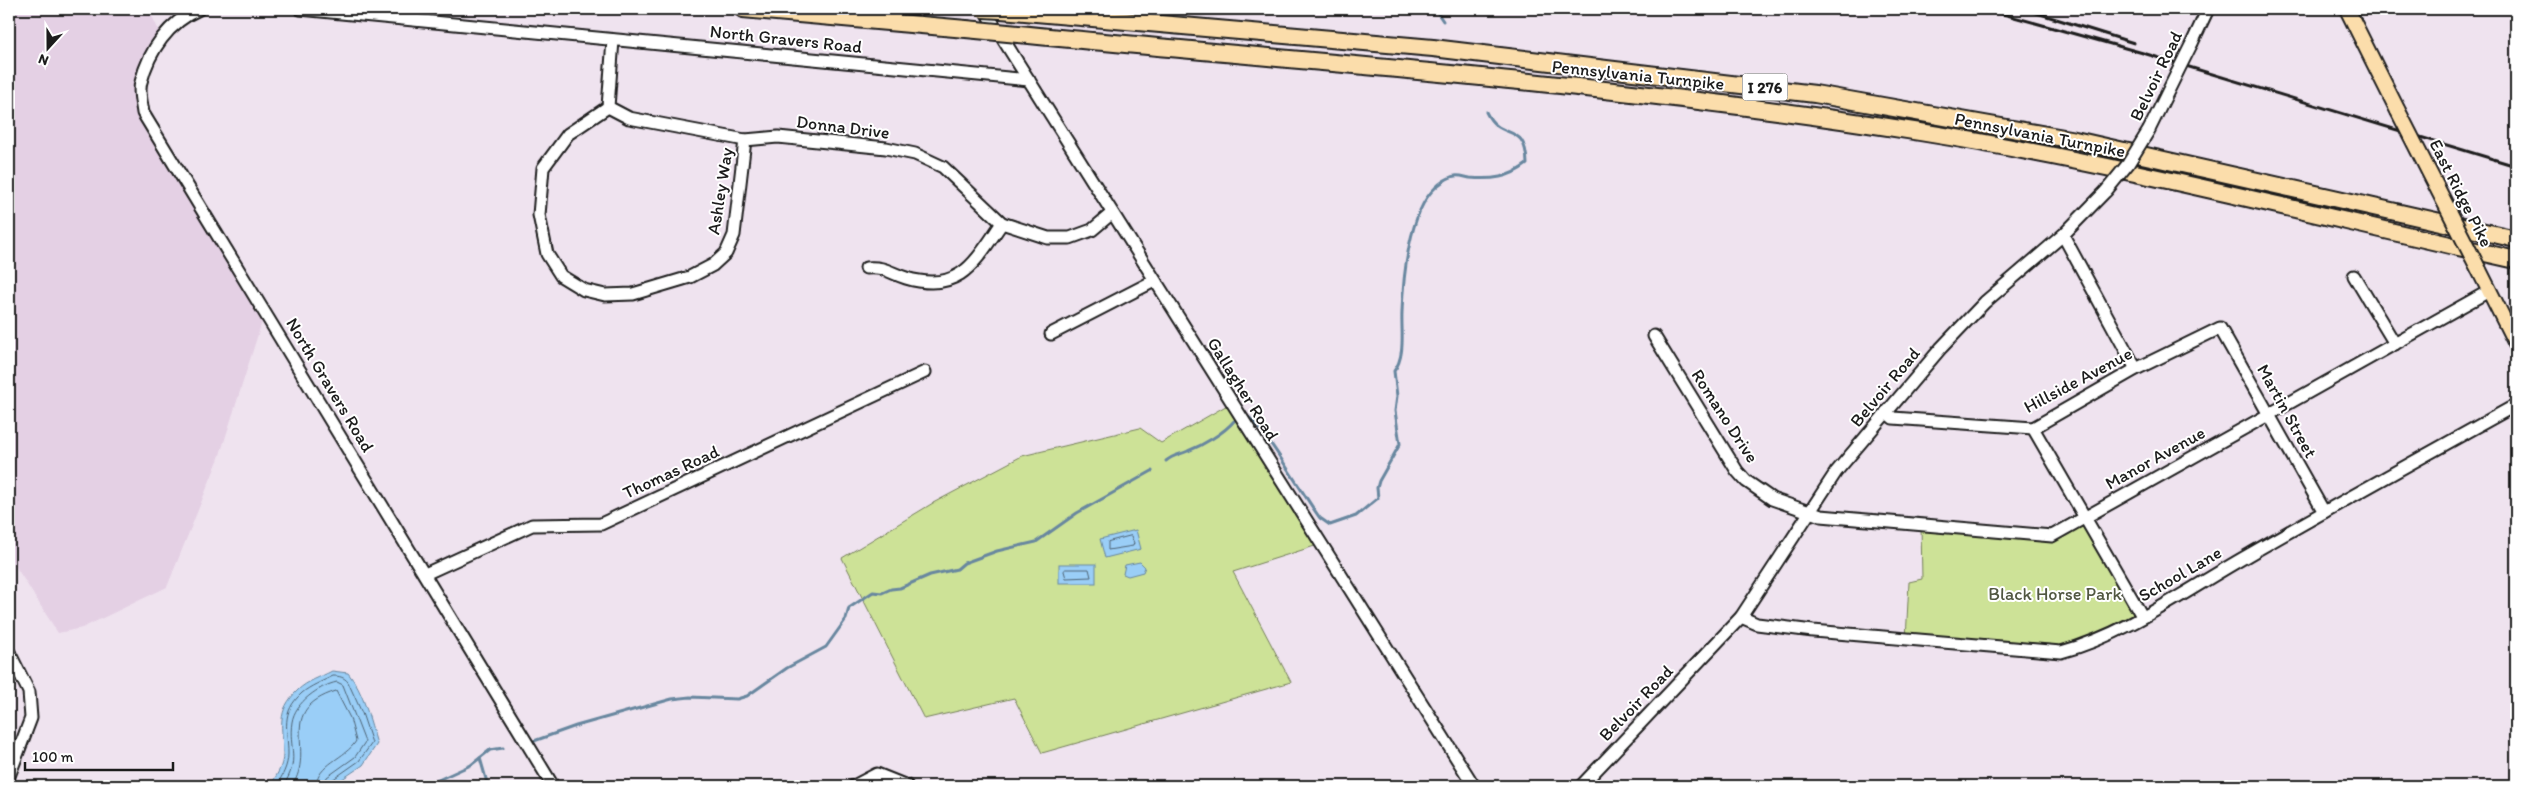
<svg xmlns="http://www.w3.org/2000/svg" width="2525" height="795" font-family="Itim,sans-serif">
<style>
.built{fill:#e4d0e4}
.green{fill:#cde297;stroke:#747f5a}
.water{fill:#9acef7;stroke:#68879f}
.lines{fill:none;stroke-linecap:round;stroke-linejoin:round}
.shore{stroke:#4e6374;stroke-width:1}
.stream{stroke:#68879f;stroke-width:3}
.minor-casing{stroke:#1c1c1c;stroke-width:15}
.major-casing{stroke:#1c1c1c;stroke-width:18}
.highway-casing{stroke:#1c1c1c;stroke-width:20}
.minor{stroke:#fff;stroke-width:11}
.major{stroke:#fbddab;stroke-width:14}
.highway{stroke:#fbddab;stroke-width:16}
.rail{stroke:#1c1c1c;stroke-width:3}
.minor-bridge-casing{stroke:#1c1c1c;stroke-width:15;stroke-linecap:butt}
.major-bridge-casing{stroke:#1c1c1c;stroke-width:18;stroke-linecap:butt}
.highway-bridge-casing{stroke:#1c1c1c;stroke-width:20;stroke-linecap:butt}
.minor-bridge{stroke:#fff;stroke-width:11}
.major-bridge{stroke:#fbddab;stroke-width:14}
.highway-bridge{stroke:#fbddab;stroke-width:16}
.labels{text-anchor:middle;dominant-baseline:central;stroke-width:4;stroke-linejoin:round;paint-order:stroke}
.shield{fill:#fff;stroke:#606060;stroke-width:1}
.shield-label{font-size:16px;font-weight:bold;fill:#1c1c1c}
.street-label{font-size:18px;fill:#1c1c1c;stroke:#fff}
.park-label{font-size:18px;fill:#515741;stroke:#fff}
</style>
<rect width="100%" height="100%" fill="#efe3ef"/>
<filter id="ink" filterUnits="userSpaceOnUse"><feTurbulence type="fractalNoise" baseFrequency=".02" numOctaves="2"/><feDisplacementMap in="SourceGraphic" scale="10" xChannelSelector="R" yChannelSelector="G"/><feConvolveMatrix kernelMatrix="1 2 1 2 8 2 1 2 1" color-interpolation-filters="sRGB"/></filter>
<g filter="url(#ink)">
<path class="built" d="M9,9L149,10L162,37L140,84L143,113L265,312L219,458L167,587L82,628L58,633L9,556Z"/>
<g class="green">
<path d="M1231,403L1321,544L1233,572L1291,682L1042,753L1014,698L924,719L842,558L933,503L1022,456L1140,428L1161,443Z"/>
<path d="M2085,517L2142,616L2061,652L1906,639L1909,582L1922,579L1921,525L2052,536Z"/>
</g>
<g class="water">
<path d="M1136,530L1141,549L1105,558L1100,539Z"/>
<path d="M1140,562L1145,567L1143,572L1128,576L1123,574L1125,565Z"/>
<rect x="1059" y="564" width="37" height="19"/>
<path d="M332,671L348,673C364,692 370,721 377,744L363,765L332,786H270C276,776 283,767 283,754C283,727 275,712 298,690C307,681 321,677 332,671Z"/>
</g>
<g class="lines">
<g class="shore">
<path d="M1131,536L1134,543L1133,546L1108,550V542Z"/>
<path d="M1066,569H1089L1091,577L1066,578L1064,571Z"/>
<path d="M276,786C282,777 288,766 288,754C288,729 280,713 302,693C310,686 323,681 333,676C339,676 344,677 348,682L362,713L372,743L359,761L332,780L330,786"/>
<path d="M283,786C301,760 288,748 292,722C295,702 319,686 337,682L343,685L365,742L355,757L327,777L324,786"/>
<path d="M292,786C317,749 274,711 336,691L350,718L356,741C346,758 317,764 316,786"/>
</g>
<g class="stream">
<path d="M1435,9L1443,21"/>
<path d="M1246,416C1259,418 1308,503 1320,518L1330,525L1356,516L1378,498L1377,488L1379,481L1400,444L1395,411L1397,396L1394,371C1406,356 1401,330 1402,312C1403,278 1409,212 1435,188C1439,184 1448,177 1455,176C1459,175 1465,177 1470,178C1492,180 1509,178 1527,164C1526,120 1501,143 1486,112"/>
<path d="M1166,461C1173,455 1179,455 1188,451C1203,445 1224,433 1234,421"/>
<path d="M534,741L576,726L672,699L690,697L737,699L747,696L787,668L826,647L846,619L849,608L873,592L882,593L891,589L900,588L930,575L957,569L964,563L997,551L1036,542L1077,513L1152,471"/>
<path d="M480,758L488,786"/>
<path d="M425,786L471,765L490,750L503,748"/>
</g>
<g class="minor-casing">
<g id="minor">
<path d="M199,9C169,22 149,50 141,82C138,91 142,104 143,113L553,786"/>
<path d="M300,9L1029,80"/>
<path d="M984,9L1474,786"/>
<path d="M613,40L608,107L629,118L745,140L778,137L886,148L915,154L943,167L1002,223L1048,238H1070L1092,230L1111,214"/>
<path d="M2192,43L2208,9"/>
<path d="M608,107L568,134L543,168L539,215L547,254L561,276L584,290L605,295L633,294L690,277L713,265L726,253L734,235L745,140"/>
<path d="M2149,130L2177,73"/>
<path d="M2063,235L2136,369"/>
<path d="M866,268C884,266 890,273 906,278C960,294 975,262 1002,223"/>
<path d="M2354,276L2395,344"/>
<path d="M1051,334L1154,281"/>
<path d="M1654,336L1737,471L1746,481L1772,499L1821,516L2052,536L2489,291"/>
<path d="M1886,412L1893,418L2033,428L2136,369L2220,328L2324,512"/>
<path d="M2033,428L2142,616"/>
<path d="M425,574L532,525L601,524L925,372"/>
<path d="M1741,617L1757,624L1813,631L2061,652C2125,635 2187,590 2245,557C2335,505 2426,455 2516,405"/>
<path d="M9,652L29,692L31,718L9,776"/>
<path d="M854,786L877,774L907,786"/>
<path d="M1581,786L1741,617L1836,472L1941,348L1985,302L2063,235L2106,191"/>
</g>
</g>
<g class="major-casing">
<g id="major">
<path d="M2347,9L2398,111"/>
<path d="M2479,270L2516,344"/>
</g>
</g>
<g class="highway-casing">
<g id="highway">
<path d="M743,9L966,29"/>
<path d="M1001,10L1433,48L1815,94L2075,140L2516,239"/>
<path d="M1018,34C1319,63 1621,84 1920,132C2120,164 2318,216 2516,260"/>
</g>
</g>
<use href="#minor" class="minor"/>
<use href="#major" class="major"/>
<use href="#highway" class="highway"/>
<g class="rail">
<path d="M1985,9L2143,53L2516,166"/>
<path d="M2024,9L2134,43"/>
</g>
<g class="minor-bridge-casing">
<g id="minor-bridge">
<path d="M2177,73L2192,43"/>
<path d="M2106,191L2128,164L2149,130"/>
</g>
</g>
<g class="major-bridge-casing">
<path id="major-bridge" d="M2398,111L2479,270"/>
</g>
<g class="highway-bridge-casing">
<g id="highway-bridge">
<path d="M983,9L1001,10"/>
<path d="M966,29L1018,34"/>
</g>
</g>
<use href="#minor-bridge" class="minor-bridge"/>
<use href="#major-bridge" class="major-bridge"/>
<use href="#highway-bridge" class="highway-bridge"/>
</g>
</g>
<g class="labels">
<rect class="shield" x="1742.5" y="73.5" width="45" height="27" rx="4"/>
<g class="shield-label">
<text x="1765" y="87">I 276</text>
</g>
<g class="street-label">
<text transform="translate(786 39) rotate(6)">North Gravers Road</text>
<text transform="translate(1638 75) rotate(6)">Pennsylvania Turnpike</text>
<text transform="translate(2156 76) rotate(-64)">Belvoir Road</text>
<text transform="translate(843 127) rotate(7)">Donna Drive</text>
<text transform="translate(2040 135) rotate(11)">Pennsylvania Turnpike</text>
<text transform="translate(720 191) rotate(-81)">Ashley Way</text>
<text transform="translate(2461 193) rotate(63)">East Ridge Pike</text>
<text transform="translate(2078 380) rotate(-28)">Hillside Avenue</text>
<text transform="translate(330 385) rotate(59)">North Gravers Road</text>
<text transform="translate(1885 387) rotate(-50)">Belvoir Road</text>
<text transform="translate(1243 389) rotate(58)">Gallagher Road</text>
<text transform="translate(2287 411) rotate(61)">Martin Street</text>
<text transform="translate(1725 416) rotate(57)">Romano Drive</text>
<text transform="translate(2155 458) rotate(-29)">Manor Avenue</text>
<text transform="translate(671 472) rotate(-25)">Thomas Road</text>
<text transform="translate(2180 574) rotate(-30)">School Lane</text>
<text transform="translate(1636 703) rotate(-46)">Belvoir Road</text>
</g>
<g class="park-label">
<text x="2055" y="594">Black Horse Park</text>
</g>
</g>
<rect width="2525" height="795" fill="none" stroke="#fff" stroke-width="30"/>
<rect x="15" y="15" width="2495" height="765" fill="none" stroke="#1c1c1c" stroke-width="2" filter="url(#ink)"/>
<g transform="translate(48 48) rotate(201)" stroke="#ffffff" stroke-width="4" paint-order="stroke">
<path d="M0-4L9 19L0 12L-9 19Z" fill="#1c1c1c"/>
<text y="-8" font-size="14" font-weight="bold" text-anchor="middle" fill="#1c1c1c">N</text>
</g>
<path d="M25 762v8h148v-8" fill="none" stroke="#1c1c1c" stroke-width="2.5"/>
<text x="32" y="762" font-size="15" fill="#1c1c1c" stroke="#ffffff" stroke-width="4" paint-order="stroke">100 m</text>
</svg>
